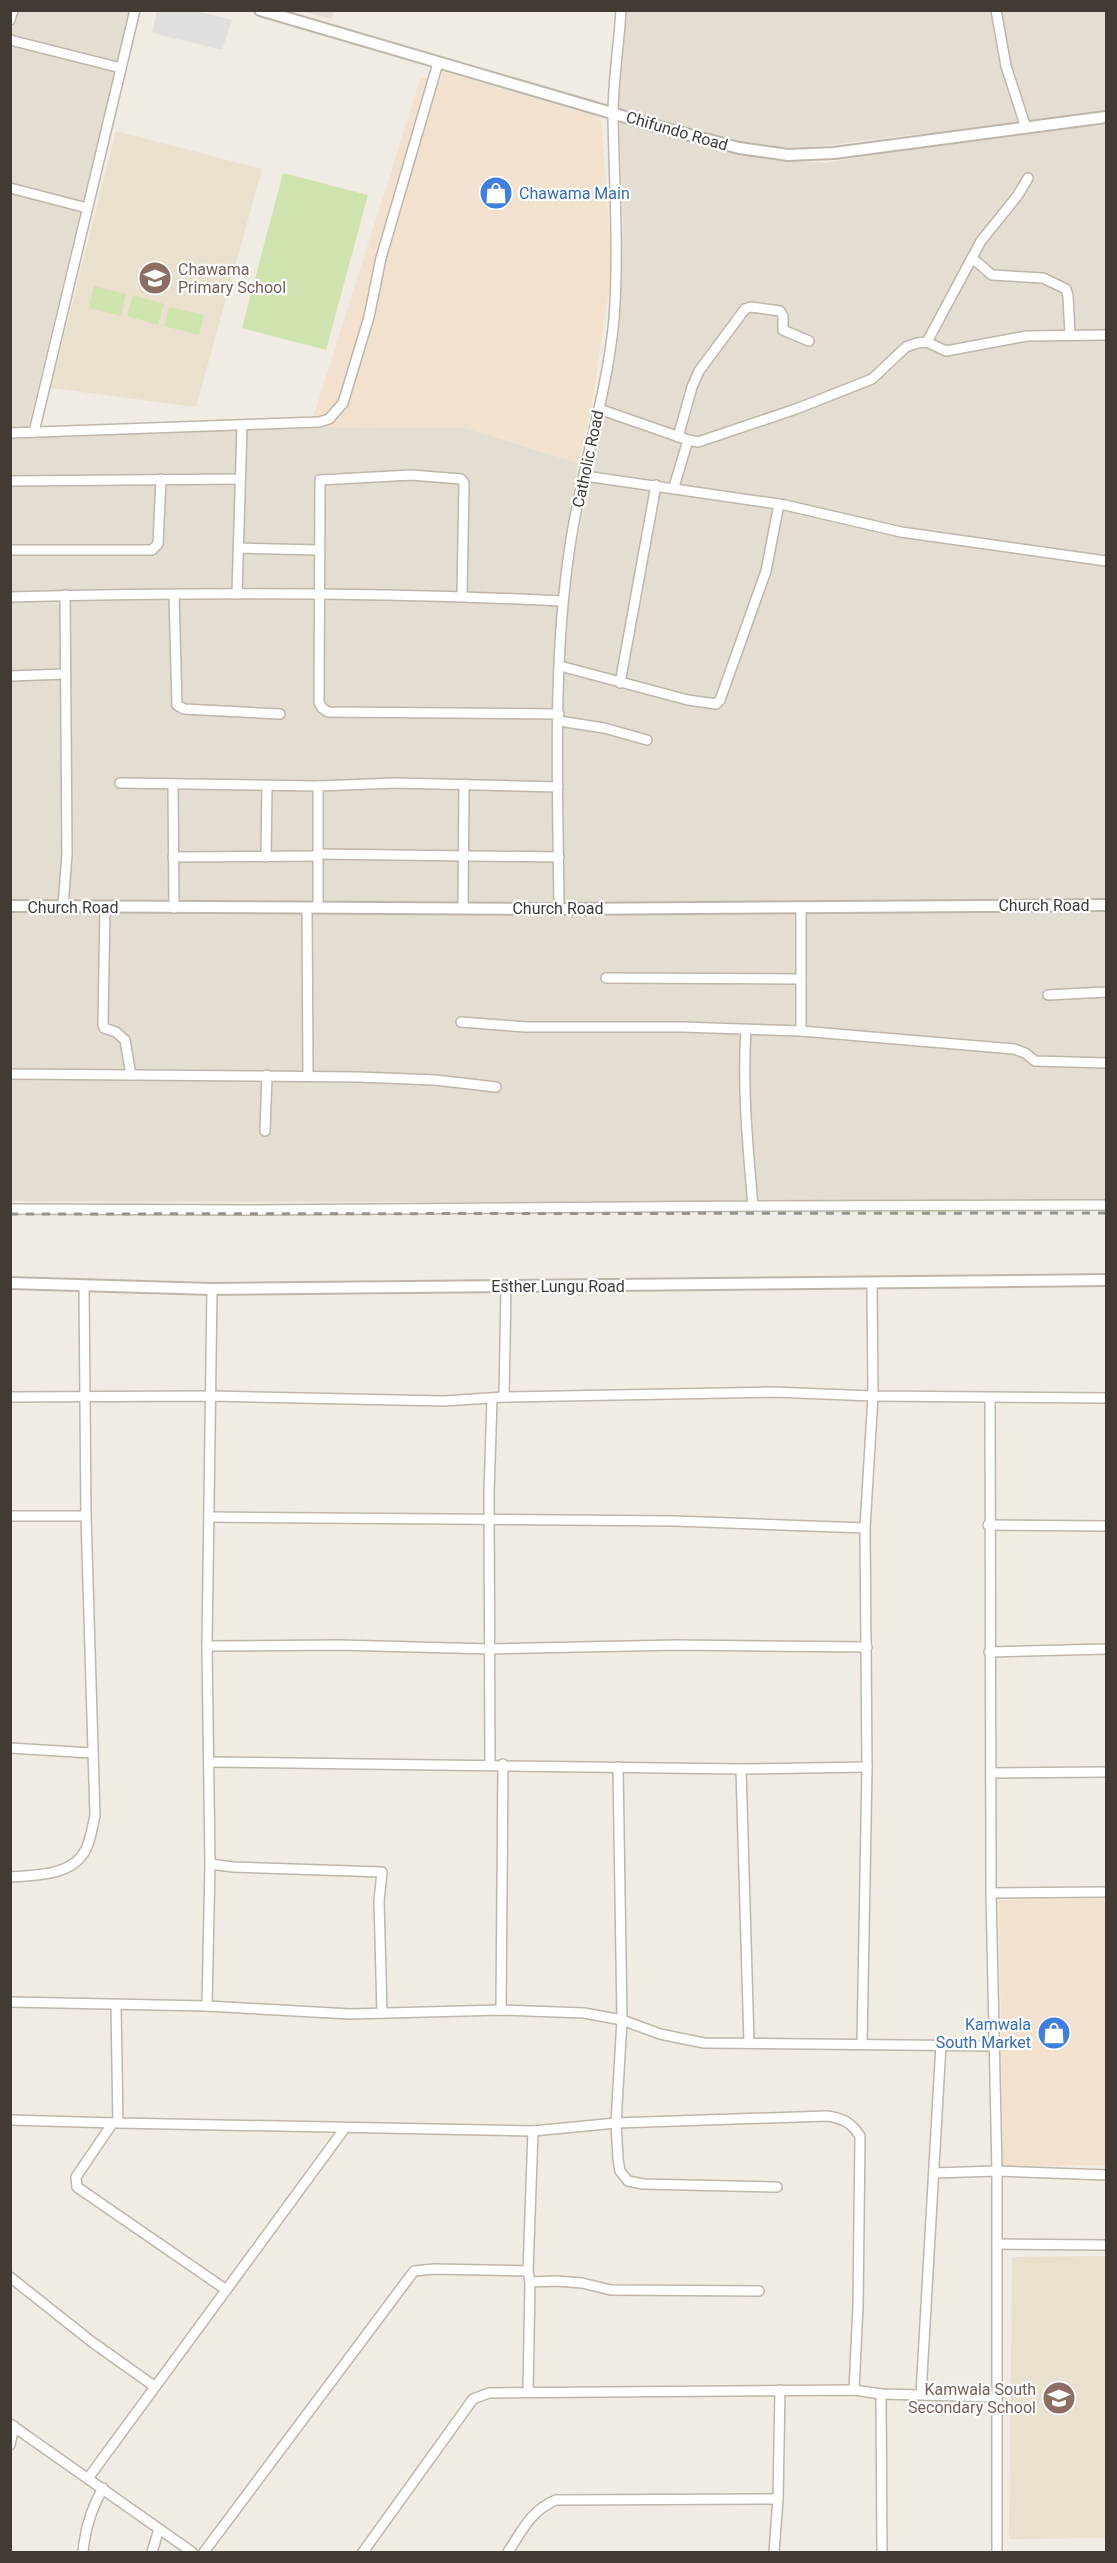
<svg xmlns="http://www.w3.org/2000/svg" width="1117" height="2563" font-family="Roboto,sans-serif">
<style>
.residential{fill:#e4ddd1}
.commercial{fill:#f2e1ce}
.education{fill:#e9e0cd}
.green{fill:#cee3ad}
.parking{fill:#e1dedb}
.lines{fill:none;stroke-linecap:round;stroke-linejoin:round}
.minor-casing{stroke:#beb6a9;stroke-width:12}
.tertiary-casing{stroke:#beb6a9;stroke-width:14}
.minor{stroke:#fff;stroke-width:9}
.tertiary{stroke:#fff;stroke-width:10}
.rail{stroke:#939393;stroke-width:3;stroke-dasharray:8 8;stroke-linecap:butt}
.labels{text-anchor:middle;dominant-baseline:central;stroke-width:4.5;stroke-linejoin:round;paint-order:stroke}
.street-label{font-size:16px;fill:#423b33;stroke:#fff}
.shop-label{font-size:16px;fill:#366cbe;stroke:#fff;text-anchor:start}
.education-label{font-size:16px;fill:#785e54;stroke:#fff;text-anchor:start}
</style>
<rect width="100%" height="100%" fill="#f0ece3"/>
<g class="residential">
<path d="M10,11H129L26,437L310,427L466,428L578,463L558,601L557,698L566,602L604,399L618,309L623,221L619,122L728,152L778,160L826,163L1018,129L917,134L795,149L743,144L617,110L624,11H1106V1203L11,1201Z"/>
<path d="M300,11H334L331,19Z"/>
</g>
<g class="commercial">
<path d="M443,72L601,118L612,269L592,404L578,463L466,428L310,427L421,77L440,83Z"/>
<path d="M1106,1899V2165L1003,2166L999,1900Z"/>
</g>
<g class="education">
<path d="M116,131L262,169L196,407L51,388Z"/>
<path d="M1106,2256V2538L1009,2539L1012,2257Z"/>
</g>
<g class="green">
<path d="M283,173L368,195L326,350L242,328Z"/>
<path d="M94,286L126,294L121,316L89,308Z"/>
<path d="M133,295L164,304L158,325L127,316Z"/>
<path d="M169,307L204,315L199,335L164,326Z"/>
</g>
<path class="parking" d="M157,11H197L232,20L222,50L152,33Z"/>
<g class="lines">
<g class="minor-casing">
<g id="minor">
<path d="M996,10L1006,66L1026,128"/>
<path d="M10,20L13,10"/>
<path d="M10,40L121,68"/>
<path d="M10,188L87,208"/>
<path d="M972,258L992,275L1043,278L1066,289L1068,296L1070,334"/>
<path d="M927,342L981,241L1018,195L1028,178"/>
<path d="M599,409L688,440L698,442L796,409L872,379L906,347L917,343L927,342L946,351L1027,336L1106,335"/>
<path d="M34,432L135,10"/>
<path d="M10,433L319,422L329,419L343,403L369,317L381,258L438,63"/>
<path d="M678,437L692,387L699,371L745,309L751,307L780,311L783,316V330L809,341"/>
<path d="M585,476L785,505L901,532L1106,561"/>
<path d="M10,481L240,479"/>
<path d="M674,487L688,440"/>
<path d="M238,548L319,550"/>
<path d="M10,550H152L158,544L161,479"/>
<path d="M237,594L242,426"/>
<path d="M174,595L177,705L184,709L280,714"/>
<path d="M462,596L464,483L461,479L411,475L320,480L319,702L322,708L328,712L559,714"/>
<path d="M10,597C194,592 379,592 562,601"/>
<path d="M560,666L688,700L716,704L720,700L766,571L779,504"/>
<path d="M10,676L66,674"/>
<path d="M620,683L656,485"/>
<path d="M559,721L604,728L647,740"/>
<path d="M120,783L318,786"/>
<path d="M173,784L174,908"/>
<path d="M318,854L559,857"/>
<path d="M173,857L318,856"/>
<path d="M266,857L267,786"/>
<path d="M63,906L67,854L65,595"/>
<path d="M318,906V786L396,783L558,787"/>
<path d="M105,907L103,1024L104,1028L116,1032L125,1040L131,1075"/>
<path d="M307,907L308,1076"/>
<path d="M463,908L464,784"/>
<path d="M559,909C558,789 552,664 570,546C581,470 607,396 614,319C619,251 614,183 613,115C613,80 619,45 621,10"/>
<path d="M606,978L801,979"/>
<path d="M1048,995L1106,992"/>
<path d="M461,1022L526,1027H682L801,1031L1014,1049L1025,1053L1035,1061L1106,1063"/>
<path d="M801,1031V907"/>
<path d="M10,1074L358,1077L435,1080L496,1087"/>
<path d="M265,1131L267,1075"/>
<path d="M753,1206L1106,1205"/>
<path d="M10,1209L245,1210L753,1206C748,1148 742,1089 746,1030"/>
<path d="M10,1397L211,1396L444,1401L504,1397L773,1392L873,1396L1106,1398"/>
<path d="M504,1397L506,1287"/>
<path d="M990,1398L991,1893L997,2171V2552"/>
<path d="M10,1516H86"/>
<path d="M209,1517L674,1521L865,1528"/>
<path d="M988,1525L1106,1526"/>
<path d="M207,1646L339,1645L490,1649L676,1645L867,1647"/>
<path d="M989,1652L1106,1649"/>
<path d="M10,1748L91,1753"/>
<path d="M209,1762L741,1769L867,1767"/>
<path d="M490,1764L489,1494L492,1399"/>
<path d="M618,1767L622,2020L616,2123L618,2159L620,2171L628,2181L643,2184L777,2187"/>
<path d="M741,1769L749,2043"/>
<path d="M992,1773L1106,1772"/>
<path d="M210,1864L233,1867L382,1872L379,1901L382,2013"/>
<path d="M10,1877C37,1875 73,1876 86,1849C91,1839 92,1827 95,1816L86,1516L84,1286"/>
<path d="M991,1893L1106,1892"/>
<path d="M10,2002L207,2006L350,2014L501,2010L584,2013L622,2020L660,2034L704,2043L996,2046"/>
<path d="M116,2006L118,2123L533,2131L616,2123L827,2116C842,2118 851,2122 860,2136L858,2306L854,2390"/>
<path d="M207,2006L210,1864L207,1646L212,1289"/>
<path d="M501,2010L503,1764"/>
<path d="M862,2044L867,1767L865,1528L873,1396L872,1284"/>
<path d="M10,2120L115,2123"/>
<path d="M112,2124L76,2177L77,2187L225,2289"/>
<path d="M934,2173L997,2171L1106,2175"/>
<path d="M997,2244L1106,2245"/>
<path d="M10,2277L92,2342L154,2386"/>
<path d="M530,2282L556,2281L582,2283L611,2290L759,2291"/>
<path d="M528,2392L530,2282L528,2271L533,2131"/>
<path d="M881,2394L882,2552"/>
<path d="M921,2394L941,2044"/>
<path d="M10,2424L192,2552"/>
<path d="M10,2445L14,2426"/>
<path d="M89,2477L345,2128"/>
<path d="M83,2552C85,2528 91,2509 103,2488"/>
<path d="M152,2552L159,2529"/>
<path d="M204,2552L414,2271L434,2269L528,2271"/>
<path d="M363,2552L473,2399L489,2393L854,2390L881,2394L997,2397"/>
<path d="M508,2552C522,2531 531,2510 556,2500L778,2499"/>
<path d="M774,2552L778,2499L780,2390"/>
</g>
</g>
<g class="tertiary-casing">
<g id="tertiary">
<path d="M260,10L663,128L739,148L788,155L834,153L1106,117"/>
<path d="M10,906L559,909L1106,905"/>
<path d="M10,1283L212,1289L1106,1280"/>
</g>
</g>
<use href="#minor" class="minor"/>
<use href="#tertiary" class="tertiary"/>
<path class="rail" d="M10,1214L1106,1213"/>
</g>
<defs>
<g id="shop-disc" transform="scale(1.725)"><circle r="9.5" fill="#3f7fe0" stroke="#fff"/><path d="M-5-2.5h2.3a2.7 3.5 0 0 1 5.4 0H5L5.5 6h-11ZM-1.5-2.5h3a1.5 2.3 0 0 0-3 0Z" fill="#fff"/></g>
<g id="school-disc" transform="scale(1.725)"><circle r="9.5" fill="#8d6e63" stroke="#fff"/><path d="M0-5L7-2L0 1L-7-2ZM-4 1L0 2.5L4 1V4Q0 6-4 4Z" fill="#fff"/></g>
</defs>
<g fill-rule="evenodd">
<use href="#shop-disc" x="496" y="193"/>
<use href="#school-disc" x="155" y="278"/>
<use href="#shop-disc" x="1054" y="2033"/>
<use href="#school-disc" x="1059" y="2398"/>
</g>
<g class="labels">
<g class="street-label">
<text transform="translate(677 131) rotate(16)">Chifundo Road</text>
<text transform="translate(588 459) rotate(-78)">Catholic Road</text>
<text x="1044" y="905">Church Road</text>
<text x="73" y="907">Church Road</text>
<text x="558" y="908">Church Road</text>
<text x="558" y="1286">Esther Lungu Road</text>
</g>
<g class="shop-label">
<text x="519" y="193">Chawama Main</text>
<text x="1031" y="2024" text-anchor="end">Kamwala<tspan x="1031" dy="18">South Market</tspan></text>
</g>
<g class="education-label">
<text x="178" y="269">Chawama<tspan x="178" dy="18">Primary School</tspan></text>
<text x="1036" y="2389" text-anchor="end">Kamwala South<tspan x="1036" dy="18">Secondary School</tspan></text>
</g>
</g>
<rect width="1117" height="2563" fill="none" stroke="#423b33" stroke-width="24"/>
</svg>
